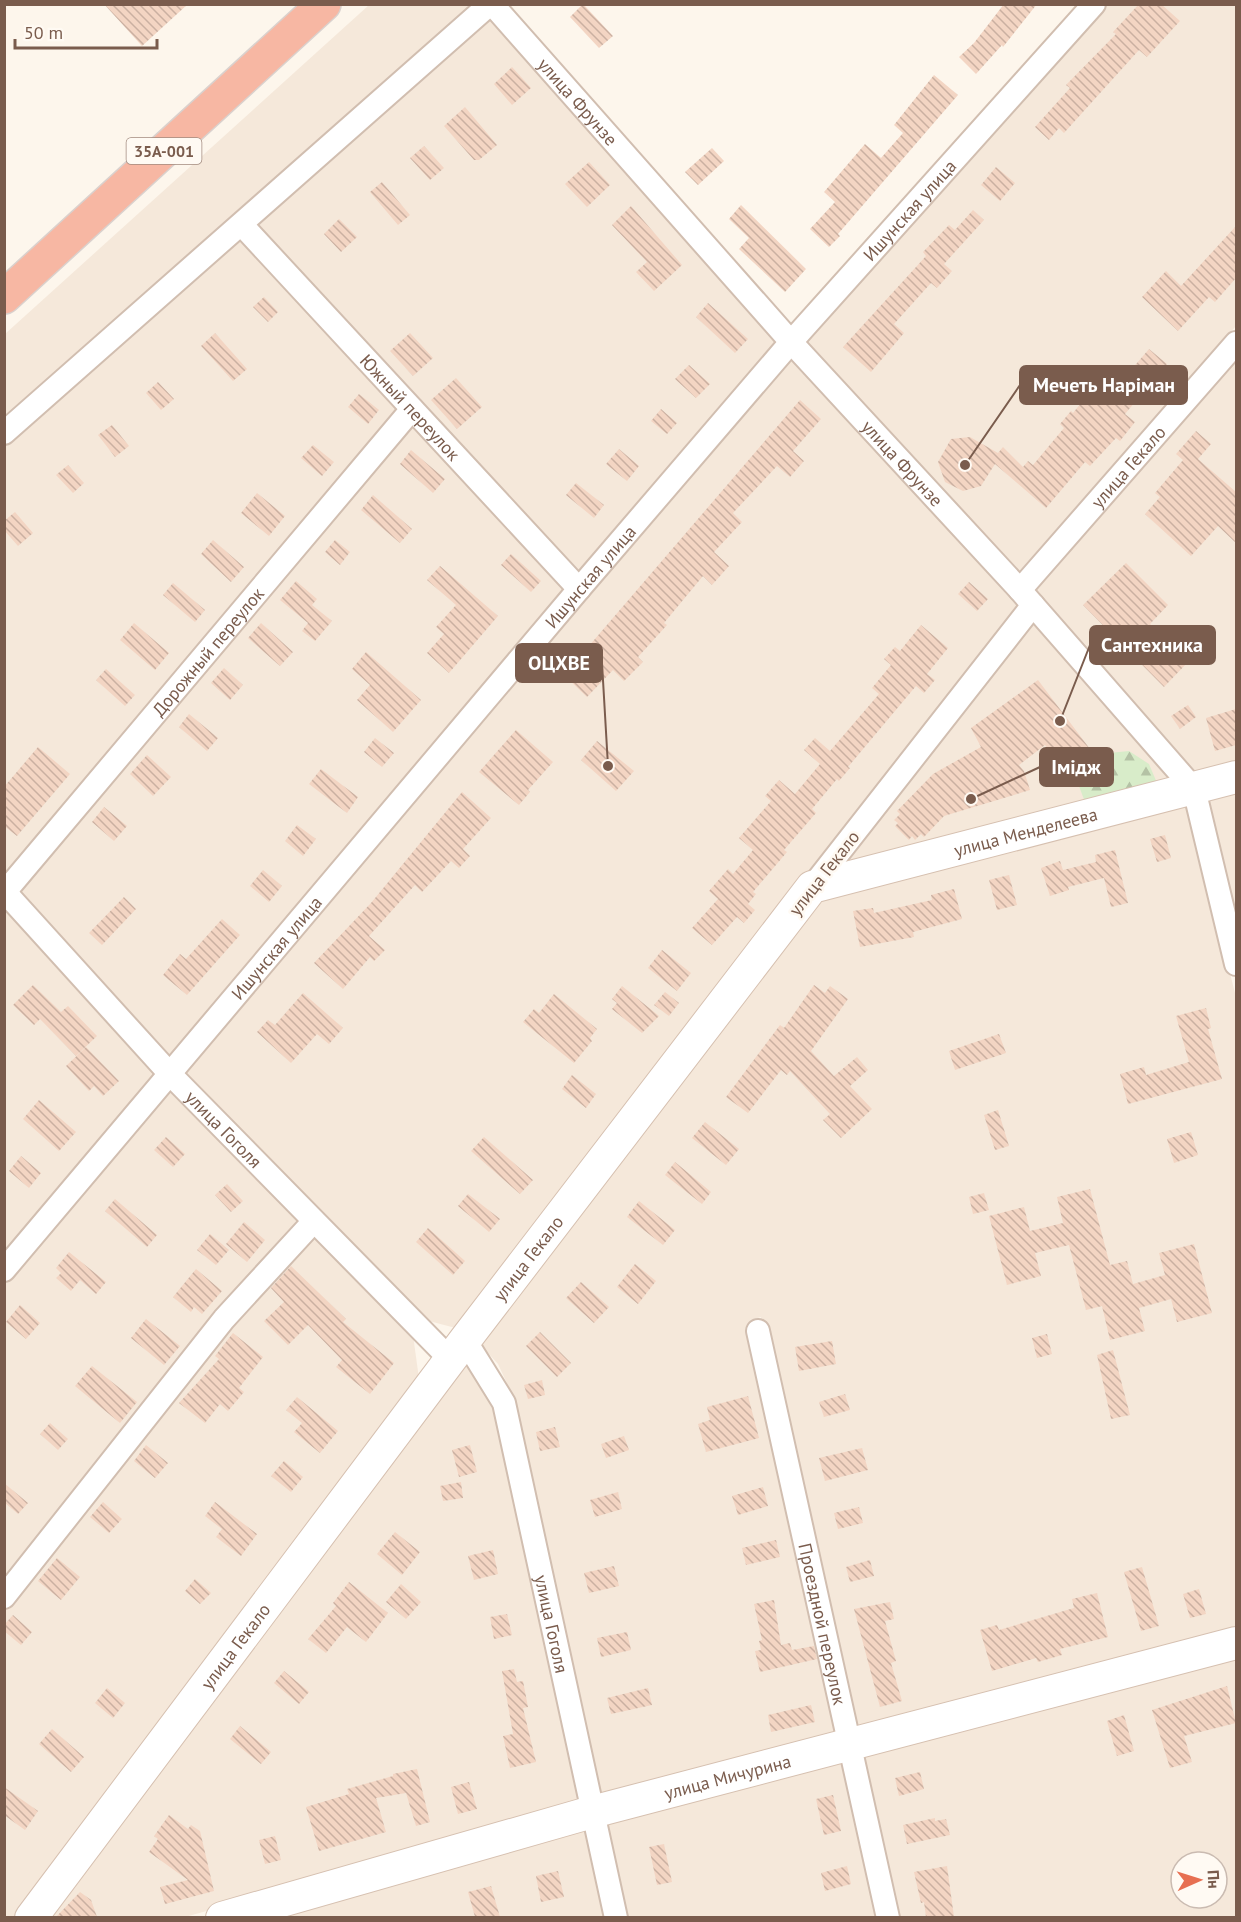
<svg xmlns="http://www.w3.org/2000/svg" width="1241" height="1922" font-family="'PT Sans',sans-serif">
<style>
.residential{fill:#f5e8da;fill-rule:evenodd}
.forest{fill:url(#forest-firs)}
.building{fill:url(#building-back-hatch)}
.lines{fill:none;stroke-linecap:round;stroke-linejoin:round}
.street-casing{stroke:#d1beb0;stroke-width:26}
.secondary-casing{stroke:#d6c0b0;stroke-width:34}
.highway-casing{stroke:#dad1cd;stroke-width:36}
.street{stroke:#fff;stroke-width:22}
.secondary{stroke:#fff;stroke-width:32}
.highway{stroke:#f7b7a3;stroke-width:33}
.labels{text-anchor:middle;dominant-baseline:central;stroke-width:5;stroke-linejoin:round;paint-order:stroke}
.shield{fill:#fffaf3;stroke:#a28b7f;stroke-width:1.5}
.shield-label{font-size:16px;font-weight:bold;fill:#7a5c4d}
.street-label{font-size:18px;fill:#7a5c4d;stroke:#fffaf3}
.leader{fill:none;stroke:#7a5c4d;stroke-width:2}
.callout-dot{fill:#7a5c4d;stroke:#fffaf3;stroke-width:2}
.callout{fill:#7a5c4d;stroke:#7a5c4d;stroke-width:2}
.callout-label{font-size:20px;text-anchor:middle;font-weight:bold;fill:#fff}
</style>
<defs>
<pattern id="forest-firs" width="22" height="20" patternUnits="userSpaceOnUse" patternTransform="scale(1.5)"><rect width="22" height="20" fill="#d8ecc9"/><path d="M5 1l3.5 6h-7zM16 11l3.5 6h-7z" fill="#b4c2a5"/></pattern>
<pattern id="building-back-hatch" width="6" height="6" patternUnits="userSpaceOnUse" patternTransform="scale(1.5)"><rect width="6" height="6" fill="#f3d5c3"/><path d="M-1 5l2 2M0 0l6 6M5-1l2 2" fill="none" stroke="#cab0a1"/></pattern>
</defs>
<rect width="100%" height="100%" fill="#fdf6ec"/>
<g class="residential">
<path d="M369,5H479L778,340L171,1063L5,880V334Z"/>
<path d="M1106,5H1236V326L1015,576L804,342Z"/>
<path d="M790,355L1019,608L467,1331L429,1321L182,1072Z"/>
<path d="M1236,357V770L1197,780L1031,589Z"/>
<path d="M1031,620L1175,786L833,875Z"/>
<path d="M1236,787V918L1205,795Z"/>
<path d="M1186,801L1236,997V1631L857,1733L761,1317L750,1320L842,1737L599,1800L512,1394L498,1364L477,1341L818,895Z"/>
<path d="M4,907L413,1335L420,1386L14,1918L4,1917Z"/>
<path d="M463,1360L487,1386L495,1407L583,1806L185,1917L40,1918Z"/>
<path d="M1236,1653V1917H896L861,1752ZM1181,1862H1217V1898H1181Z"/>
<path d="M845,1756L881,1917H625L602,1817Z"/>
<path d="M585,1823L608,1918H249Z"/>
</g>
<path class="forest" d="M1129,751L1149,764L1157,783L1085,802L1077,781L1099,754Z"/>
<g class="building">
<path d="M104,4H188L142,46Z"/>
<path d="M583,4L613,36L599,48L570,17Z"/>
<path d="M1004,4H1037L1003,47L1002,45L976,74L959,57L974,43Z"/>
<path d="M1139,4H1161L1180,21L1147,57L1139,50L1064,133L1059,128L1049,140L1035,127L1070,88L1066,85L1116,34L1113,32Z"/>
<path d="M512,67L531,88L512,105L494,84Z"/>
<path d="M934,75L958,95L838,234L840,236L829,247L810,229L835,202L824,192L865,144L881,158L903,133L894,125Z"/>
<path d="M465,107L497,145L479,160H474L444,126Z"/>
<path d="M424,146L444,168L430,180L410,158Z"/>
<path d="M712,148L724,161L698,185L685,172Z"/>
<path d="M589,162L610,185L587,207L565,184Z"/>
<path d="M996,167L1015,183L1000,201L981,185Z"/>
<path d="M382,182L410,215L398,225L370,192Z"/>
<path d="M741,205L806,269L785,292L739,249L749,238L729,219Z"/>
<path d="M631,206L682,265L654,291L636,272L647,262L612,225Z"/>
<path d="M973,210L984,220L944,264L952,271L937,288L931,283L894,324L904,333L871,372L843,347L926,256L923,252L949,225L955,230Z"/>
<path d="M339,219L357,237L341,252L324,234Z"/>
<path d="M1236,226V278L1215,302L1209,297L1178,331L1142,297L1166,271L1181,286Z"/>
<path d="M264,297L278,312L268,322L253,307Z"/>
<path d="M708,303L748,339L735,353L696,317Z"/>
<path d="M215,333L247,369L233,381L201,346Z"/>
<path d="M410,333L433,358L413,376L390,351Z"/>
<path d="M1149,349L1167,364L1125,414L1135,422L1120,441L1116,438L1090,466L1085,462L1046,508L995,464L981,486L963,491L945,482L938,462L951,439L970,437L998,453L1003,447L1023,467L1028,461L1033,465L1064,428L1060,424L1071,411L1073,413L1093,388L1106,399Z"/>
<path d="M689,365L710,384L696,398L675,379Z"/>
<path d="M456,378L482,407L457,429L431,400Z"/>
<path d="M158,382L174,399L161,410L146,393Z"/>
<path d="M359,394L379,410L368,424L348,407Z"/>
<path d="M800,400L821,419L793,451L804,461L790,477L777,466L733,513L742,522L714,552L729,566L712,585L703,576L664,623L667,625L638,657L643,662L624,681L613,670L587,697L564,675Z"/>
<path d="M661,409L677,423L667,434L651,421Z"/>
<path d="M112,425L129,446L115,457L98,435Z"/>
<path d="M1196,431L1211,444L1198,459L1236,492V543L1218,526L1191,556L1145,514L1160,497L1155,493L1183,460L1176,454Z"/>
<path d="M313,445L334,462L322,476L301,458Z"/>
<path d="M619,449L639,466L627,481L606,464Z"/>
<path d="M411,450L445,479L433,493L400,464Z"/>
<path d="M68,465L84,483L73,493L56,475Z"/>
<path d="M576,483L604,505L594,518L566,495Z"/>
<path d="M257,493L285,516L269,536L241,513Z"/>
<path d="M373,495L412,529L400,543L361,510Z"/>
<path d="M15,512L33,533L18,546L4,530V521Z"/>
<path d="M213,540L244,567L231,582L201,554Z"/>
<path d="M335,540L350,552L340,565L325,552Z"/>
<path d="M511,554L541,581L531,592L501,565Z"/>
<path d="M1126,563L1168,605L1150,624L1188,662L1164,687L1083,605Z"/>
<path d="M440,566L498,616L449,673L427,653L444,634L436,627L456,605L427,580Z"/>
<path d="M296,581L317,599L312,605L332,621L315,641L302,631L308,623L280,600Z"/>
<path d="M969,582L988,599L977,611L958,594Z"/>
<path d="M173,583L205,610L195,622L163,595Z"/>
<path d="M134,623L169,653L155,670L120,640Z"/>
<path d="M261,623L293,652L280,666L248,638Z"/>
<path d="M921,625L948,648L927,674L935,680L924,693L916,686L848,767L850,768L839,781L837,779L812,809L816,813L784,850L787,852L753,892L756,894L748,904L755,910L744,923L737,917L712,945L692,928L718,899L709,891L728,869L733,874L753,850L739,838L771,801L765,796L779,780L795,794L820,764L804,750L815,738L830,751L879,694L872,688L891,665L884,659L895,647L900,651Z"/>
<path d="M366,652L421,700L393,732L357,700L370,685L352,669Z"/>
<path d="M224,668L243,685L230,700L211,683Z"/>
<path d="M106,669L135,695L125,706L96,680Z"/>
<path d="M1038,680L1090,749L1064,769L1045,745L1019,765L1024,771L1030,790L944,816L924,837L921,834L915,840L912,836L909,840L895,826L898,823L894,820L900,814L897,811L933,774L981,747L971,728Z"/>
<path d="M1188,705L1196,717L1180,729L1171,716Z"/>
<path d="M1236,709V745L1215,751L1206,718Z"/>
<path d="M189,714L218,738L207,751L179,727Z"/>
<path d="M516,730L553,762L528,790L530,792L519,805L479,772Z"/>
<path d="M375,738L394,753L382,767L364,752Z"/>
<path d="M597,741L634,771L616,791L581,760Z"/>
<path d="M38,747L70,774L17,836L4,826V787Z"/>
<path d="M147,755L171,777L153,796L130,774Z"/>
<path d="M321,769L358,797L347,813L309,784Z"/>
<path d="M462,792L491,818L463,849L470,856L459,868L451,861L422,892L415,885L369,936L385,950L374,961L370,957L343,989L314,963L371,903Z"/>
<path d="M104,807L127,826L114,841L92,822Z"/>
<path d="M297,825L316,839L303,856L285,841Z"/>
<path d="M1165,835L1171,858L1157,862L1150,839Z"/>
<path d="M1115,850L1128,903L1111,907L1104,878L1068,887L1069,890L1050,896L1041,868L1060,861L1063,870L1096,862L1095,855Z"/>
<path d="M263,870L282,886L269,902L250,886Z"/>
<path d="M1009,875L1017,905L997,910L989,880Z"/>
<path d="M954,889L962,919L913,932L914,937L860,947L853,911L873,908L874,913L932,900L931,895Z"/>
<path d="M124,897L136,909L102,945L89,933Z"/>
<path d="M222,919L240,935L187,995L163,975L180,954L186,959Z"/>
<path d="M662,950L691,973L677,991L648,968Z"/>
<path d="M33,985L61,1012L68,1006L97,1036L76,1056L40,1019L34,1025L13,1005Z"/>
<path d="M814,985L825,993L830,986L848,999L811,1051L834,1076L857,1057L868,1070L850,1086L872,1109L841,1138L823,1120L830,1114L790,1071L787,1075L781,1070L748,1113L726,1097L780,1025L784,1028Z"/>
<path d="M622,986L659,1016L642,1033L612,1009L617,1003L612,999Z"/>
<path d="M665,992L679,1003L669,1016L654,1005Z"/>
<path d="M303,993L343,1028L329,1044L317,1034L291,1063L257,1032L268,1020L275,1025Z"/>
<path d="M554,994L597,1029L590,1038L592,1041L574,1063L523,1022L534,1009L539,1013Z"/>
<path d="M1206,1008L1211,1028L1208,1029L1222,1079L1128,1104L1120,1074L1144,1067L1146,1075L1189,1062L1176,1016Z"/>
<path d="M999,1034L1006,1053L955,1070L949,1051Z"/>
<path d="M86,1047L119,1081L103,1096L94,1086L89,1091L66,1066Z"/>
<path d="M572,1075L596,1094L586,1108L562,1089Z"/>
<path d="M39,1100L76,1132L59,1151L23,1119Z"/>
<path d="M998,1110L1009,1146L995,1150L984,1115Z"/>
<path d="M705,1122L739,1149L726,1165L692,1138Z"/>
<path d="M1191,1132L1198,1155L1174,1163L1167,1139Z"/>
<path d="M166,1137L185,1154L173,1167L154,1150Z"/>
<path d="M484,1137L533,1180L520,1194L471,1151Z"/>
<path d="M21,1156L41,1173L29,1188L9,1171Z"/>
<path d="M675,1162L711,1192L702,1204L665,1175Z"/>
<path d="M227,1184L243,1201L231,1212L215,1195Z"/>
<path d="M1090,1189L1110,1265L1127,1261L1133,1284L1165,1275L1159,1253L1194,1244L1212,1313L1177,1322L1171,1299L1139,1308L1145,1331L1110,1340L1102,1306L1086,1310L1069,1245L1035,1253L1041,1276L1007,1285L989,1216L1024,1207L1030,1231L1063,1223L1057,1197Z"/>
<path d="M984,1193L989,1210L973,1214L969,1197Z"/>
<path d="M468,1194L500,1219L489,1232L458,1206Z"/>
<path d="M115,1199L157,1235L147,1247L105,1211Z"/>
<path d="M639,1201L675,1230L663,1245L627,1217Z"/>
<path d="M244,1222L265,1240L247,1262L226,1244Z"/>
<path d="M428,1228L465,1261L453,1275L416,1242Z"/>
<path d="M210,1234L229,1250L216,1265L197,1250Z"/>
<path d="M69,1252L106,1282L96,1294L80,1280L71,1291L56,1278L61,1273L56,1268Z"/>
<path d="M635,1264L656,1281L638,1304L617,1287Z"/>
<path d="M291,1266L346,1319L343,1322L394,1363L370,1394L336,1367L342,1360L308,1325L288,1345L264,1321L284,1302L271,1288Z"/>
<path d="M196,1269L222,1291L202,1314L194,1307L191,1312L173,1297Z"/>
<path d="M581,1282L609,1307L594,1323L566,1298Z"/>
<path d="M20,1305L40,1323L26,1339L6,1322Z"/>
<path d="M146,1319L180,1346L164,1365L131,1338Z"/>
<path d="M540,1332L571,1363L557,1377L526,1346Z"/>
<path d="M233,1333L263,1357L239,1388L244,1392L228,1411L220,1404L205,1423L179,1403L219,1359L215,1356Z"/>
<path d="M1047,1334L1052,1354L1037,1358L1032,1338Z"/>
<path d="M832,1341L836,1364L799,1371L795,1347Z"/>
<path d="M1113,1350L1130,1415L1111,1419L1097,1355Z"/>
<path d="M92,1366L137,1402L120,1423L75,1386Z"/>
<path d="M542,1380L545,1395L528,1399L524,1385Z"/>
<path d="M845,1394L850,1410L824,1417L819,1402Z"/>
<path d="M748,1396L759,1438L706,1452L698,1424L710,1420L707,1407Z"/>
<path d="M297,1397L338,1431L320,1453L294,1432L302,1423L286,1410Z"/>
<path d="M50,1423L68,1439L58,1450L40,1434Z"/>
<path d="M555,1427L560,1447L540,1451L536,1432Z"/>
<path d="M624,1436L629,1450L606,1458L601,1444Z"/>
<path d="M146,1445L168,1463L155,1478L134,1461Z"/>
<path d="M470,1445L477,1472L459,1477L452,1450Z"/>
<path d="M862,1448L868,1470L825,1481L819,1458Z"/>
<path d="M284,1461L303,1477L291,1492L271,1476Z"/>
<path d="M461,1482L463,1498L443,1501L440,1486Z"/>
<path d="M4,1483L28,1503L18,1514L4,1502Z"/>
<path d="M763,1487L768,1506L738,1515L732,1496Z"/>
<path d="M618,1492L622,1509L595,1517L590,1500Z"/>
<path d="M103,1502L122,1519L109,1533L90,1517Z"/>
<path d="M215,1502L257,1534L241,1556L216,1537L222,1529L205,1516Z"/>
<path d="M859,1507L863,1523L838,1529L834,1513Z"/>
<path d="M395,1532L420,1552L402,1575L377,1554Z"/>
<path d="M776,1540L780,1557L746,1565L742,1548Z"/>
<path d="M493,1550L498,1574L474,1580L468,1556Z"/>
<path d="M57,1558L80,1577L61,1600L38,1581Z"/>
<path d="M870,1560L874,1576L850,1582L846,1567Z"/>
<path d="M614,1566L619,1586L589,1593L584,1573Z"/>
<path d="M1142,1567L1159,1626L1141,1631L1124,1572Z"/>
<path d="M195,1579L211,1593L200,1604L185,1591Z"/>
<path d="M349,1582L388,1613L366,1642L347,1627L326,1653L308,1639L336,1606L333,1603Z"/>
<path d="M401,1584L421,1602L406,1619L386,1602Z"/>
<path d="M1199,1589L1206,1614L1190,1618L1183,1594Z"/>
<path d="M1097,1593L1108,1637L1060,1649L1062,1655L1038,1662L1036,1658L992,1671L980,1630L997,1625L999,1630L1074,1608L1072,1599Z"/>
<path d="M774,1600L781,1645L790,1643L792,1650L814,1646L817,1659L760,1672L755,1651L761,1650L759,1641L762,1640L754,1604Z"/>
<path d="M890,1602L894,1619L885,1621L896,1661L891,1663L902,1701L880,1707L854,1609Z"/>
<path d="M507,1614L512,1635L494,1639L490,1617Z"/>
<path d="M13,1615L32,1632L21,1645L4,1631V1625Z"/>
<path d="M627,1632L631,1650L601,1657L597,1638Z"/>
<path d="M514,1669L517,1682L523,1681L528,1707L523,1708L536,1762L510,1768L503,1736L513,1734L502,1671Z"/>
<path d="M284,1671L309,1692L299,1704L274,1683Z"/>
<path d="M1227,1686L1236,1723L1184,1736L1192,1762L1170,1768L1152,1710Z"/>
<path d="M107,1688L125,1703L113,1718L95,1703Z"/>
<path d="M648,1688L652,1705L611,1714L607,1698Z"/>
<path d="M811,1705L815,1722L771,1732L768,1715Z"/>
<path d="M1124,1715L1134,1751L1117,1756L1107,1721Z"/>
<path d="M240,1726L271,1752L261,1764L230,1739Z"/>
<path d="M52,1729L84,1757L71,1772L39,1744Z"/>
<path d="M417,1769L430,1822L416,1826L406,1793L376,1798L386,1832L319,1851L306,1807L349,1794L347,1789L393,1776V1774Z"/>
<path d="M920,1772L924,1789L899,1796L895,1778Z"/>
<path d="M469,1782L477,1809L458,1814L451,1787Z"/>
<path d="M4,1787L38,1811L25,1830L4,1815Z"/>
<path d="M833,1795L841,1831L824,1835L816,1799Z"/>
<path d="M169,1815L188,1829L191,1825L200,1831L214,1891L165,1904L160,1887L188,1880L149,1852L158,1839L154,1836Z"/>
<path d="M935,1818V1821L946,1819L950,1835L907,1844L903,1825Z"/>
<path d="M275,1836L281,1860L265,1864L259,1840Z"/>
<path d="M664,1844L672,1882L657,1885L649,1847Z"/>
<path d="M847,1866L851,1884L825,1891L821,1873Z"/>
<path d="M947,1866L954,1917H926L924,1902L921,1903L914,1872Z"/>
<path d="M558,1871L564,1897L541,1902L536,1876Z"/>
<path d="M491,1886L500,1917H475L468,1892Z"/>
<path d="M80,1892L91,1900L97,1917H56Z"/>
</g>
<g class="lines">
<g class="street-casing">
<g id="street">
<path id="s1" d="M492,4L791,342L1020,590L1194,789L1236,964"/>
<path id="s2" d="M242,225L579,589"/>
<path d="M4,433L490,4"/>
<path id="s3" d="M1020,590L1236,343"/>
<path d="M812,887L1033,605"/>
<path id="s4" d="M4,891L170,1074L450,1359"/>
<path id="s5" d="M4,893L412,409"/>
<path id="s6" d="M4,1270L579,589L791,342L1094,4"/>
<path id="s7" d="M758,1331L888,1918"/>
<path id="s8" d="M465,1340L504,1403L616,1918"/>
<path d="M4,1597L224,1319L314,1221"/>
</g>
</g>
<g class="secondary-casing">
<g id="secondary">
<path id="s9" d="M31,1918L465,1340L812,887L1236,777"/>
<path id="s10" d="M222,1918L592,1812L1236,1643"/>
</g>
</g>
<g class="highway-casing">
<path id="highway" d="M4,297L324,4"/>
</g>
<use href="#street" class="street"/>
<use href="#secondary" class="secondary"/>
<use href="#highway" class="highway"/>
</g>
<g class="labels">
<rect class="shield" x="126.5" y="138" width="75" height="26" rx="4.5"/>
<g class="shield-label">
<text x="164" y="151">35А-001</text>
</g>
<g class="street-label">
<text stroke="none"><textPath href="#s1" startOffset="130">улица Фрунзе</textPath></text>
<text stroke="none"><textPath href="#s6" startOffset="1394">Ишунская улица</textPath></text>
<text stroke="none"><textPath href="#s2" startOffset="248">Южный переулок</textPath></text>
<text stroke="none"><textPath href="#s1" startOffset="616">улица Фрунзе</textPath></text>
<text stroke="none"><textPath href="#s3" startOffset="164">улица Гекало</textPath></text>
<text stroke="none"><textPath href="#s6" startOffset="908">Ишунская улица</textPath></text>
<text stroke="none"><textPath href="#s5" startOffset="316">Дорожный переулок</textPath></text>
<text stroke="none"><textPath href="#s9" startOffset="1514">улица Менделеева</textPath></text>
<text transform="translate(824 873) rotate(-52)">улица Гекало</text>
<text stroke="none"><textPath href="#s6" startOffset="422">Ишунская улица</textPath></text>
<text stroke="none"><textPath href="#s4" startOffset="324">улица Гоголя</textPath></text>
<text stroke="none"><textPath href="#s9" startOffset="826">улица Гекало</textPath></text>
<text stroke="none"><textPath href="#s8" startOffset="300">улица Гоголя</textPath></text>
<text stroke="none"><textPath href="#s7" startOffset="300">Проездной переулок</textPath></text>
<text stroke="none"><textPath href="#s9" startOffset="340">улица Гекало</textPath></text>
<text stroke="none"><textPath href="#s10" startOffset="525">улица Мичурина</textPath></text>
</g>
</g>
<path class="leader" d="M965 465L1020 385M1060 721L1090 645M608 766L602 663M971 799L1040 767"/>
<g class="callout-dot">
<circle cx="965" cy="465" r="6"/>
<circle cx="1060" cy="721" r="6"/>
<circle cx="608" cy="766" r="6"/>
<circle cx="971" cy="799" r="6"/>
</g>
<g class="callout">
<rect x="1020" y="366" width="167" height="38" rx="6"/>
<rect x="1090" y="626" width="125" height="38" rx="6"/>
<rect x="516" y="644" width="86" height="38" rx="6"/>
<rect x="1040" y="748" width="73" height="38" rx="6"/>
</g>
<g class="callout-label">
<text x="1104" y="392">Мечеть Наріман</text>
<text x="1152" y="652">Сантехника</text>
<text x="559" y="670">ОЦХВЕ</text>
<text x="1076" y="774">Імідж</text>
</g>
<rect width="1241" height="1922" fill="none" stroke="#7a5c4d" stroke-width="12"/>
<g transform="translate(1199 1880) rotate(87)"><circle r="28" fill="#fffaf3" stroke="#cabbb1" stroke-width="1.5"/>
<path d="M0-4.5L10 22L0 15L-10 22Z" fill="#e76f51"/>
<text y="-9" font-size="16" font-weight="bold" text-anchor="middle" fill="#7a5c4d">Пн</text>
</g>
<path d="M15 39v9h142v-9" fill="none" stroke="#7a5c4d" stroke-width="3"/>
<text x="24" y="39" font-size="18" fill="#7a5c4d" stroke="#fffaf3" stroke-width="4.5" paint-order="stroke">50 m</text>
</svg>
